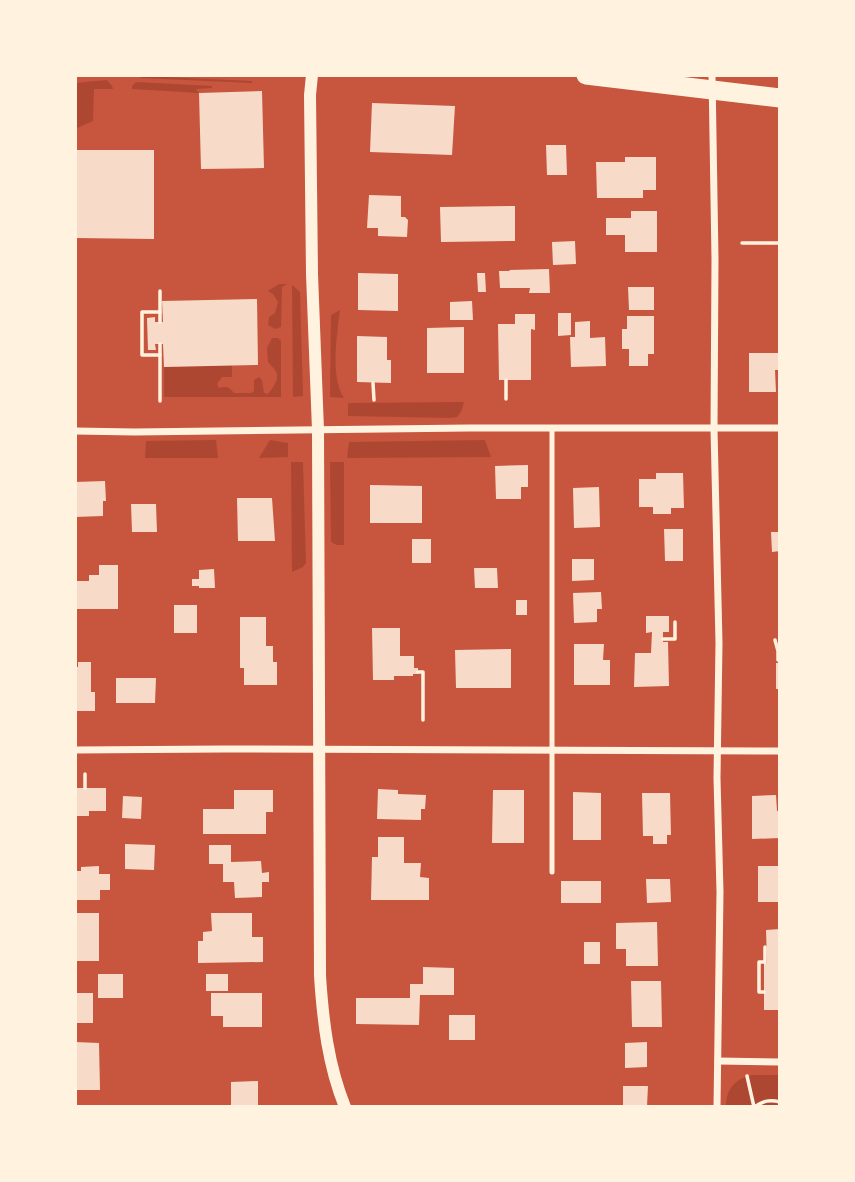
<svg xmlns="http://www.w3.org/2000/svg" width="855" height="1182" font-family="Cabin,sans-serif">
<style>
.green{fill:#ae4732}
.building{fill:#f7dbc8}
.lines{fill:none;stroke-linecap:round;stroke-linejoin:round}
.path{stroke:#fff3e0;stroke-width:3.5}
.service{stroke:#fff3e0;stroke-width:5}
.minor{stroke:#fff3e0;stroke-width:7}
.tertiary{stroke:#fff3e0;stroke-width:12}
.trunk{stroke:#fff3e0;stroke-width:19}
</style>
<rect width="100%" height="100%" fill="#c8553d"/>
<g class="green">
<path d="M143,76L252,81V83L140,78Z"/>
<path d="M107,80L112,86L113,89H94L93,121L75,129V83Z"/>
<path d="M136,82L212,86V88L196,89L199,93L132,89V86Z"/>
<path d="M279,284H287L282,287L281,327L275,329L268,325L269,317L275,313L278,302L273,294L268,291Z"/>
<path d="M292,285L300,292L303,396L293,397Z"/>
<path d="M340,310C337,334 330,377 344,398L330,397V396L331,315Z"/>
<path d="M272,338H278L281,341V397H164V367L232,365V377H222L217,384L219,388C227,386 229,387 234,393H251L254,391V380L259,377L262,380L264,393L268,394C273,388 281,378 275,370C273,367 270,365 268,362L267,348Z"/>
<path d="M464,402L461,412L457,417L450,418L348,416V403Z"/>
<path d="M216,440L218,458H145L146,441Z"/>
<path d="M270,440L288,443V457L259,458Z"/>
<path d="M485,440L491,457L347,458L349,442Z"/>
<path d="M291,462H303L306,563L303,567L292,572Z"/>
<path d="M330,462H344V545H337L331,542Z"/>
<path d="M753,1075H780V1107H726C726,1089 735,1078 753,1075Z"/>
</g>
<g class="building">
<path d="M262,91L264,168L201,169L199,93Z"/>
<path d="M372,103L455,106L452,155L370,152Z"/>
<path d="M546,145H566L567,175H547Z"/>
<path d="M75,150H154V239L75,238Z"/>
<path d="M625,157H656V190H643V198H597L596,162H625Z"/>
<path d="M369,195L401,196V217H405L408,220L407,237L378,236V228H367Z"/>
<path d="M515,206V241L441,242L440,207Z"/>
<path d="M631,211H657V252H625V235H606V218H631Z"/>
<path d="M575,241L576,264L553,265L552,242Z"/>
<path d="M549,269L550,293H529L530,288H500L499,271H510L509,270Z"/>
<path d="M358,273L398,274V311L358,310Z"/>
<path d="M477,273H485L486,292H478Z"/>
<path d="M628,287H654V310H629Z"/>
<path d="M257,299L258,365L164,367L163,344H155L156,350H148L147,318L155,317V322H163L162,301Z"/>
<path d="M472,301L473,320H450V302Z"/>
<path d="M558,313H571V335L558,336Z"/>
<path d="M515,314H535V330L531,329V380H499L498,324H515Z"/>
<path d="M627,316H654V354H648V366H629V349H622V329H627Z"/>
<path d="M590,321V338L605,337L606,366L571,367L570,337H575V322Z"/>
<path d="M464,327V373H427V328Z"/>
<path d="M357,336L387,337V360H391V383L357,382Z"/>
<path d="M749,353H780V370H775L776,392H749Z"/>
<path d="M528,465V487H521V499H496L495,466Z"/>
<path d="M656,473H683L684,508H671V514H653V507H639V479H656Z"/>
<path d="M105,481L106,501H103V516L75,517V482Z"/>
<path d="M370,485L422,486V523H370Z"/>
<path d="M599,487L600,527L574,528L573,488Z"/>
<path d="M237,498H272L275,541H238Z"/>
<path d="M131,504H156L157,532H132Z"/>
<path d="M664,529H683V561H665Z"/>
<path d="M771,532H780V551L772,552Z"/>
<rect x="412" y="539" width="19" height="24"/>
<path d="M572,559H594V580L572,581Z"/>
<path d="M99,565H118V609H75V581H89V575H99Z"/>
<path d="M474,568H497L498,588H475Z"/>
<path d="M214,569L215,588H199V586H192V579H199V570Z"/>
<path d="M601,592L602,609H597V622L574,623L573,593Z"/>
<rect x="516" y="600" width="11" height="15"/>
<rect x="174" y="605" width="23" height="28"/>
<path d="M646,616H669V632H663V642H668L669,686L634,687L635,653H651L652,632L646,633Z"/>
<path d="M240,617H266V646H273V662H277V685H244V668H240Z"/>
<path d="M372,628H400V656H414V668H418V674H413V676H394V680H373Z"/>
<path d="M574,644H604L603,660H610V685H574Z"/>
<path d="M511,649V688H456L455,650Z"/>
<path d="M78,662H91V692H95V711H75V667H78Z"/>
<rect x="776" y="663" width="4" height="26"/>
<path d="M116,678H156L155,703H116Z"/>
<path d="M75,788H106V811H89V816H75Z"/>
<path d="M378,789L398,790V794L426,795L425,809H421V820L377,819Z"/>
<path d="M234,790H273V812H266V834H203V809H234Z"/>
<path d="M493,790H524V843H492Z"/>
<path d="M573,792L601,793V840H573Z"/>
<path d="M642,793H670L671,835H667V844H653V836H643Z"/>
<path d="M776,795L777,811H780V838L752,839V796Z"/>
<path d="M123,796L142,797L141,819L122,818Z"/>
<path d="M378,837H404V863H421L420,877L429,878V900H371L372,857H378Z"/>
<path d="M125,844L155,845L154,870L125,869Z"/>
<path d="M209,845H231V862L261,861L262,873L269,872V882H262V897L235,898L234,882H223V864H209Z"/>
<path d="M99,866V874H110V890H100V900H75V871H81V867Z"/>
<rect x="758" y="866" width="22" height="36"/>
<path d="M646,879H670L671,902L647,903Z"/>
<rect x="561" y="881" width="40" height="22"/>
<path d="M75,913H99V961H77Z"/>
<path d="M211,913H252V937H263V962L198,963V941H203V932L212,931Z"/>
<path d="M657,922L658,966H626V949H616V923Z"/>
<path d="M780,929V1010H764V963H767L766,930Z"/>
<rect x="584" y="942" width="16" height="22"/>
<path d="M423,967L454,968V995H420L419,1025L356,1024V998H410V984H423Z"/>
<rect x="98" y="974" width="25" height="24"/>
<rect x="206" y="974" width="22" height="17"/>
<path d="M631,981H661L662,1027H632Z"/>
<rect x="75" y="993" width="18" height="30"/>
<path d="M211,993H262V1027H223V1016H211Z"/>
<rect x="449" y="1015" width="26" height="25"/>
<path d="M75,1042L99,1043L100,1090H75Z"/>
<path d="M647,1042V1067L625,1068V1043Z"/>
<path d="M258,1081V1107H231V1082Z"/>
<path d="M623,1086H648L647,1106L623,1105Z"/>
</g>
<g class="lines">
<g class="path">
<path d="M742,243H780"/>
<path d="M160,312H142V355H160"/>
<path d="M160,322V291"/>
<path d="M373,383L374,400"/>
<path d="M506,399V380"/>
<path d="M160,401V344"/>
<path d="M663,639H675V622"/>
<path d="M775,640L778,651V660H780"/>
<path d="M418,672H423V720"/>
<path d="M85,788V774"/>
<path d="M764,992H759V962H765V947"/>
<path d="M747,1076L754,1107"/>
<path d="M754,1107C764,1101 769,1099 780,1102"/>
</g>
<path class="service" d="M552,428V872"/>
<g class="minor">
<path d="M712,75L715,259L714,429L719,643L717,778L720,892L717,1107"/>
<path d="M75,431L135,432L469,428H780"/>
<path d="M75,750L224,749L780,751"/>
<path d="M718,1061L780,1062"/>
</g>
<path class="tertiary" d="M312,75L310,95L312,274L318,430L320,976C323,1021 328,1065 345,1107"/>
<path class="trunk" d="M586,75L780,98"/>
</g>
<rect width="855" height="1182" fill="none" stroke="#fff3e0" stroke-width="154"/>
</svg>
